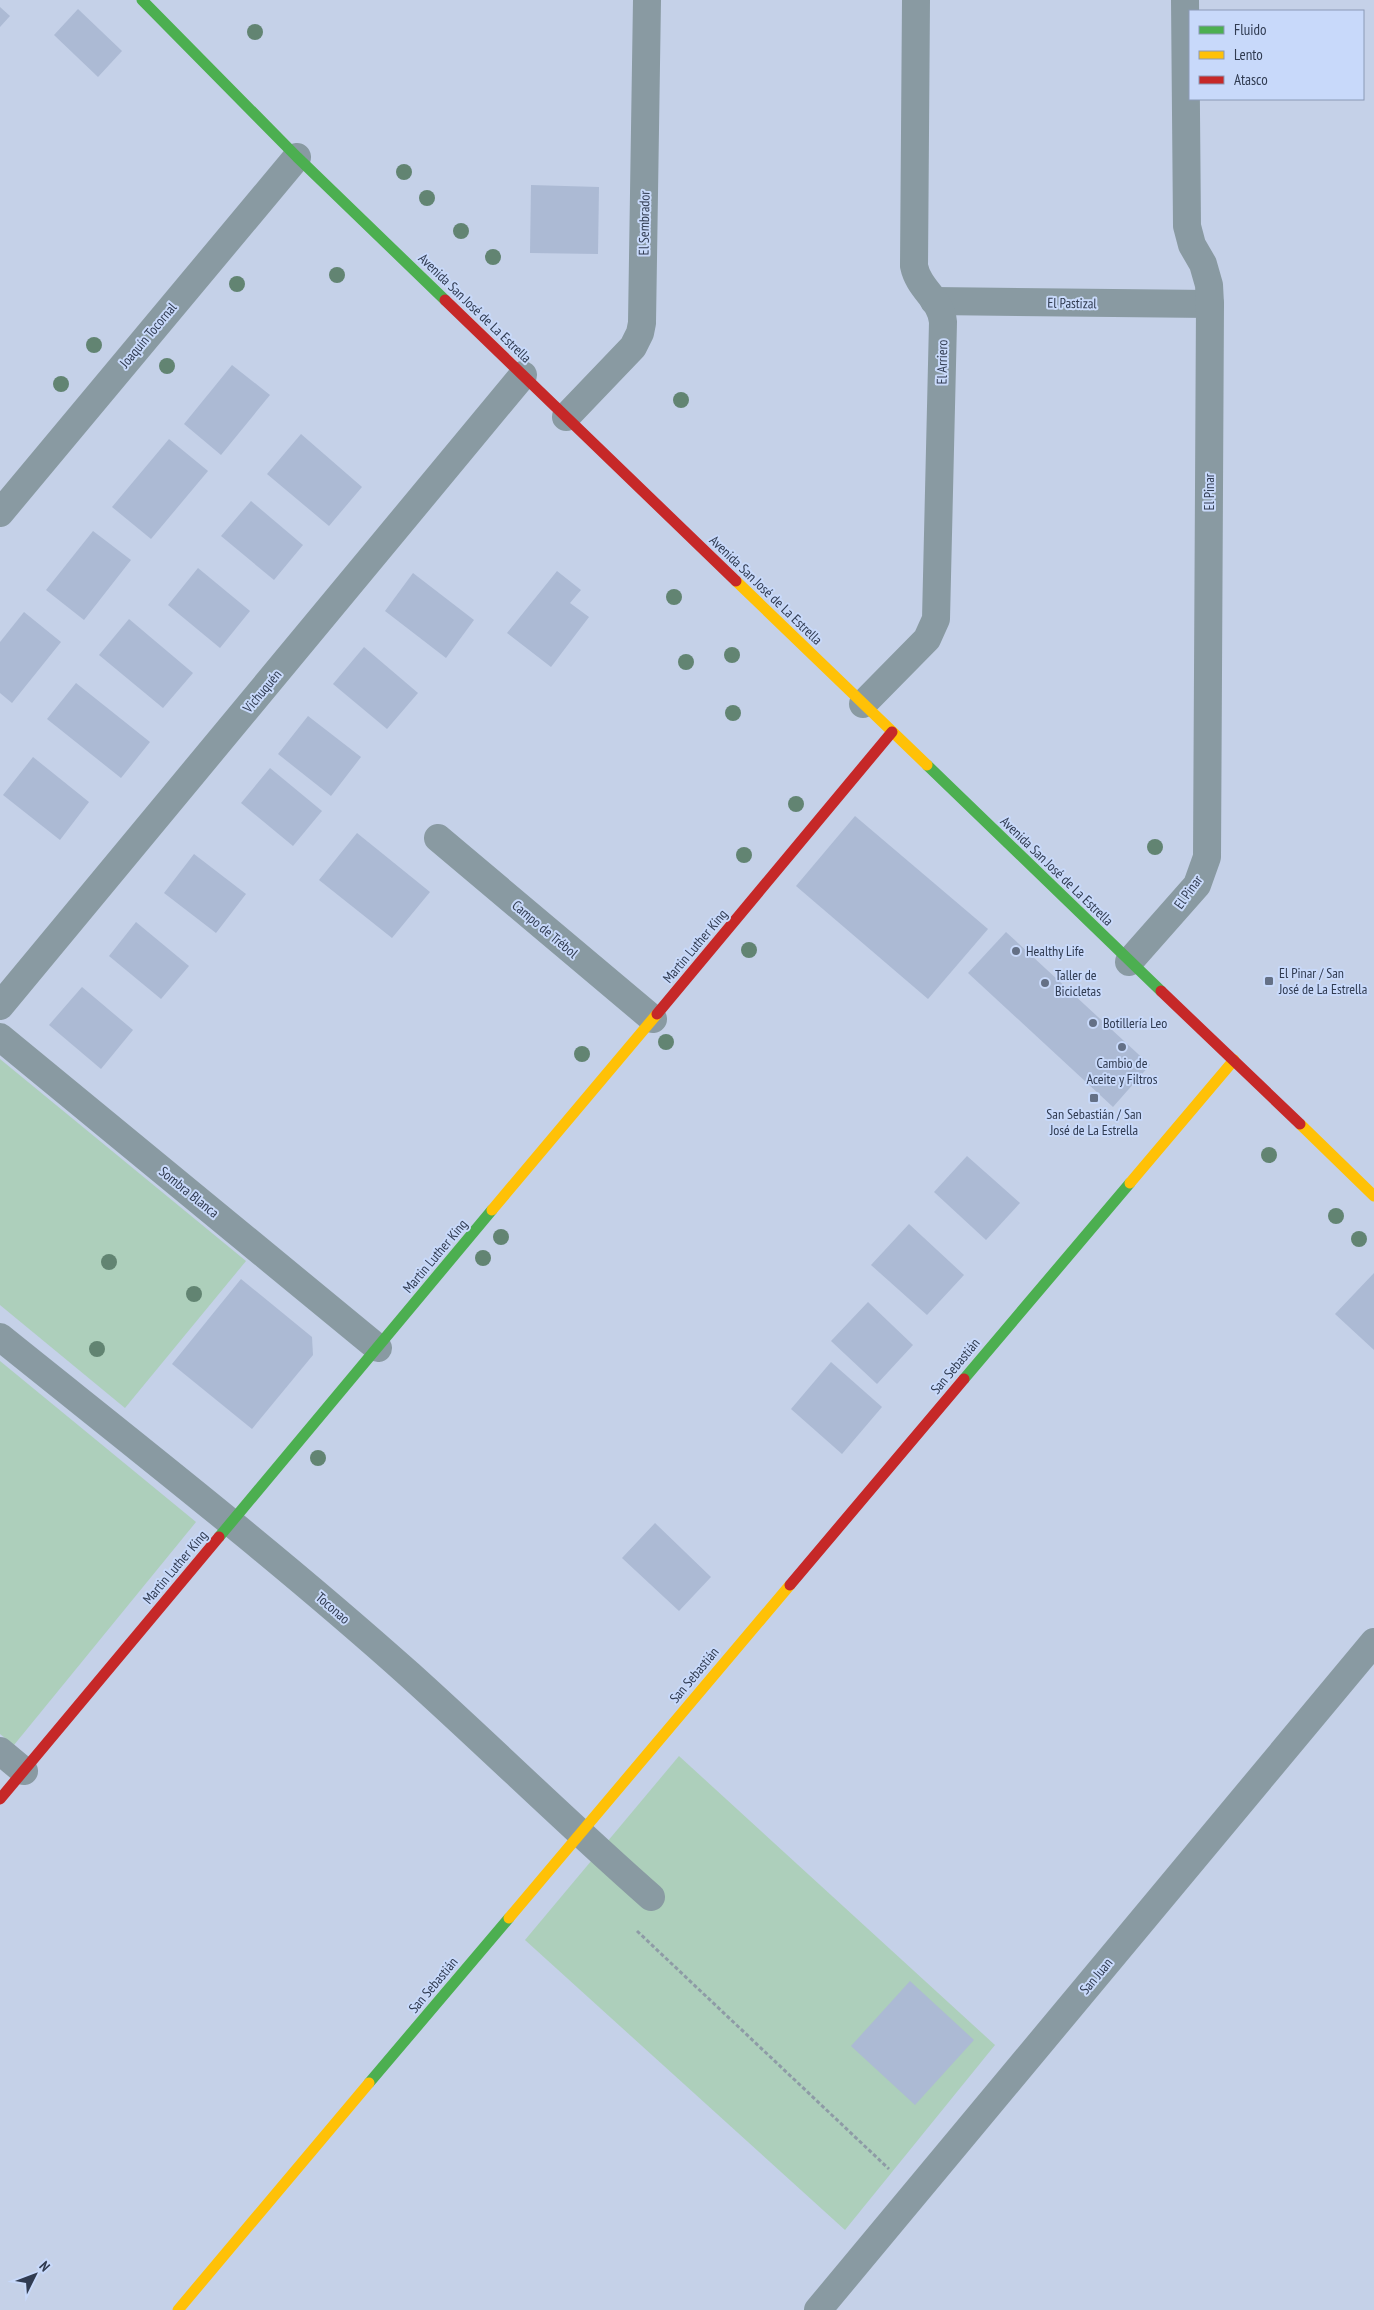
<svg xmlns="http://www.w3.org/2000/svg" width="1374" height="2310" font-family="'PT Sans Narrow',sans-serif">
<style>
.green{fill:#adcfbb}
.building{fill:#acbad4}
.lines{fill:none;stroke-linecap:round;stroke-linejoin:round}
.path{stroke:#8e9ba6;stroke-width:3;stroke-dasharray:4 2.5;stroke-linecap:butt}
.street{stroke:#899aa2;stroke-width:28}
.fast{stroke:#4caf50;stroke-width:11}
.slow{stroke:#ffc107;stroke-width:11}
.jam{stroke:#c62828;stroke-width:11}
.tree{fill:#628472}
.poi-dot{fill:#647086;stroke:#c8d9fa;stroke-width:2}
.labels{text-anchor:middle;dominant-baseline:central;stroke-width:4;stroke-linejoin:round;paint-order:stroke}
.street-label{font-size:14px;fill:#303b51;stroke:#c8d9fa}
.poi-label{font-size:14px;fill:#303b51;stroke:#c8d9fa;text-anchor:start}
</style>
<rect width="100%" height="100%" fill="#c5d1e8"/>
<g class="green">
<path d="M0,1059L246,1261L125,1408L0,1305Z"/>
<path d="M0,1361L196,1522L14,1745L0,1734Z"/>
<path d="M679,1756L995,2045L845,2230L525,1940Z"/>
</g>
<g class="building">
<path d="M0,7L10,16L0,27Z"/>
<path d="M78,9L122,51L98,77L54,35Z"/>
<path d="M531,185L599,187L598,254L530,253Z"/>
<path d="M232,365L270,395L221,455L184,424Z"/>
<path d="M301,434L362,487L329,526L267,474Z"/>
<path d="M169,439L208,471L151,539L112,507Z"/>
<path d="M251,501L303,545L274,580L221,536Z"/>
<path d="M93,531L131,560L84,620L46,590Z"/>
<path d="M198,568L250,611L220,648L168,605Z"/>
<path d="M557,571L581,590L570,603L589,617L551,667L507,633Z"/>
<path d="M413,573L474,620L446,658L385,611Z"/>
<path d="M24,612L61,642L12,703L0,693V642Z"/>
<path d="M129,619L193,673L163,708L99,655Z"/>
<path d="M364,647L418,693L387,729L333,684Z"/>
<path d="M76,683L150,742L121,778L47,719Z"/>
<path d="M308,716L361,757L331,796L278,754Z"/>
<path d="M33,757L89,802L60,840L3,795Z"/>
<path d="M270,768L322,811L293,846L241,803Z"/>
<path d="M855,816L988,929L928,999L796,886Z"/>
<path d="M357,833L430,892L392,938L319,880Z"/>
<path d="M194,854L246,894L216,933L164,893Z"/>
<path d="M136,922L189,966L161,999L109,956Z"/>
<path d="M1006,932L1150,1065L1113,1107L968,973Z"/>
<path d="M82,987L133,1030L101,1069L49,1025Z"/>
<path d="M967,1156L1020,1203L986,1240L934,1192Z"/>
<path d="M909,1224L964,1275L927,1315L871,1265Z"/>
<path d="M1374,1273V1350L1335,1314Z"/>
<path d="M241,1279L312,1337L313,1355L252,1429L172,1364Z"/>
<path d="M868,1302L913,1345L877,1384L831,1341Z"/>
<path d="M831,1362L882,1407L842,1454L791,1409Z"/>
<path d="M655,1523L711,1577L679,1611L622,1558Z"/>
<path d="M910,1981L974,2040L915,2105L851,2046Z"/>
</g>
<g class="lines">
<path class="path" d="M637,1931L889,2169"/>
<g class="street">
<path d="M934,301L1210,304"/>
<path d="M566,417L633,347L640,333L642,323L647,0"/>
<path d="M0,513L297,157"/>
<path d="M863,704L927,639L936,619L943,322C941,299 919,290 914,266L916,0"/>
<path d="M438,838L653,1019"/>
<path d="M1129,962L1197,885L1207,857L1210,304L1209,285L1203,264L1192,245L1187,226L1185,0"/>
<path d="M0,1006L523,375"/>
<path d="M0,1037L378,1348"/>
<path d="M0,1337C138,1448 278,1557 410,1675C491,1748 569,1825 651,1897"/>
<path d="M0,1751L24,1771"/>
<path d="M818,2310L1374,1642"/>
</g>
<g class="fast">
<path d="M142,0L297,157L445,300"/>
<path d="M927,765L1161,991"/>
<path d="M964,1379L1130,1183"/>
<path d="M219,1537L492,1210"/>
<path d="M369,2083L509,1918"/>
</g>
<g class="slow">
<path d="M736,581L927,765"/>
<path d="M1300,1124L1374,1196"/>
<path d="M1130,1183L1234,1060"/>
<path d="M492,1210L657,1014"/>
<path d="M509,1918L790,1585"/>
<path d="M178,2310L369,2083"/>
</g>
<g class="jam">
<path d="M445,300L736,581"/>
<path d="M1161,991L1300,1124"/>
<path d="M657,1014L892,732"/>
<path d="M790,1585L964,1379"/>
<path d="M0,1799L219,1537"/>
</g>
</g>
<g class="tree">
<circle cx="255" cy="32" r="8"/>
<circle cx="404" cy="172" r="8"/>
<circle cx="427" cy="198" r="8"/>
<circle cx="461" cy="231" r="8"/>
<circle cx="493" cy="257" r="8"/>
<circle cx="337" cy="275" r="8"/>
<circle cx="237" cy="284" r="8"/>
<circle cx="94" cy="345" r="8"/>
<circle cx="167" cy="366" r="8"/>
<circle cx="61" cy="384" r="8"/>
<circle cx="681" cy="400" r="8"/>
<circle cx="674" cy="597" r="8"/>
<circle cx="732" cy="655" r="8"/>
<circle cx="686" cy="662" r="8"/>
<circle cx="733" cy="713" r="8"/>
<circle cx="796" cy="804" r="8"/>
<circle cx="1155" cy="847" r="8"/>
<circle cx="744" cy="855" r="8"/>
<circle cx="749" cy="950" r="8"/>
<circle cx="666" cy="1042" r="8"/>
<circle cx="582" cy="1054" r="8"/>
<circle cx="1269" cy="1155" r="8"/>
<circle cx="1336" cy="1216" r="8"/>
<circle cx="501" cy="1237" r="8"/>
<circle cx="1359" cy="1239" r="8"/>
<circle cx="483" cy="1258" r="8"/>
<circle cx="109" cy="1262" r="8"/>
<circle cx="194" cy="1294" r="8"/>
<circle cx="97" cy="1349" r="8"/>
<circle cx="318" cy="1458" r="8"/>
</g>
<g class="poi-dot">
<circle cx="1016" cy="951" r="5"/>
<rect x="1264" y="976" width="10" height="10" rx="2.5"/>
<circle cx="1045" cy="983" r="5"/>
<circle cx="1093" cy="1023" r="5"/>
<circle cx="1122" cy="1047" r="5"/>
<rect x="1089" y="1093" width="10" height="10" rx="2.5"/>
</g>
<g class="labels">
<g class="street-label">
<text transform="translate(644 223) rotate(-89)">El Sembrador</text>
<text transform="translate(1072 303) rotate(1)">El Pastizal</text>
<text transform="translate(475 308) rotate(44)">Avenida San José de La Estrella</text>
<text transform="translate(148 335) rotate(-50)">Joaquín Tocornal</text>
<text transform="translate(942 362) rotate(-89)">El Arriero</text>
<text transform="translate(1209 492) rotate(-90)">El Pinar</text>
<text transform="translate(766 590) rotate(44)">Avenida San José de La Estrella</text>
<text transform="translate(262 691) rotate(-50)">Vichuquén</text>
<text transform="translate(1057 871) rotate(44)">Avenida San José de La Estrella</text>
<text transform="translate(1188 892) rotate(-54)">El Pinar</text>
<text transform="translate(545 929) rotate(40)">Campo de Trébol</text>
<text transform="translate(695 946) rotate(-50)">Martin Luther King</text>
<text transform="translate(189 1192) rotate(39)">Sombra Blanca</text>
<text transform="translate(435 1256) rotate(-50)">Martin Luther King</text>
<text transform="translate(955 1366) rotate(-50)">San Sebastián</text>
<text transform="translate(175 1567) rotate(-50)">Martin Luther King</text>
<text transform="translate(333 1608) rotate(41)">Toconao</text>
<text transform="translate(694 1675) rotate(-50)">San Sebastián</text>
<text transform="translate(1096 1976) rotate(-50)">San Juan</text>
<text transform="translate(433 1985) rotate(-50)">San Sebastián</text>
</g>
<g class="poi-label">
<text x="1026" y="951">Healthy Life</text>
<text x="1279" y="973">El Pinar / San<tspan x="1279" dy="16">José de La Estrella</tspan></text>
<text x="1055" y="975">Taller de<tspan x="1055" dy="16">Bicicletas</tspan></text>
<text x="1103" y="1023">Botillería Leo</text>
<text x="1122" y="1063" text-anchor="middle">Cambio de<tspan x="1122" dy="16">Aceite y Filtros</tspan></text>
<text x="1094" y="1114" text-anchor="middle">San Sebastián / San<tspan x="1094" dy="16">José de La Estrella</tspan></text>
</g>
</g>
<rect x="1189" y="10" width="175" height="90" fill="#c8d9fa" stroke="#8b9ab6"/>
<rect x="1199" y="26" width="25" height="8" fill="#4caf50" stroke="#8b9ab6"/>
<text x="1234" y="35" font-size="15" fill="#303b51">Fluido</text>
<rect x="1199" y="51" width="25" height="8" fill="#ffc107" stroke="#8b9ab6"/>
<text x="1234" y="60" font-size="15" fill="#303b51">Lento</text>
<rect x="1199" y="76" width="25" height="8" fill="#c62828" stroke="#8b9ab6"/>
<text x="1234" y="85" font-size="15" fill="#303b51">Atasco</text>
<g transform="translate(35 2275) rotate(48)" stroke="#c8d9fa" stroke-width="4" paint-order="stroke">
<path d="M0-4L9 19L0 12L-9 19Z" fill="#303b51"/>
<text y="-8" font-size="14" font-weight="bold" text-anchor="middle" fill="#303b51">N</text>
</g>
</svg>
